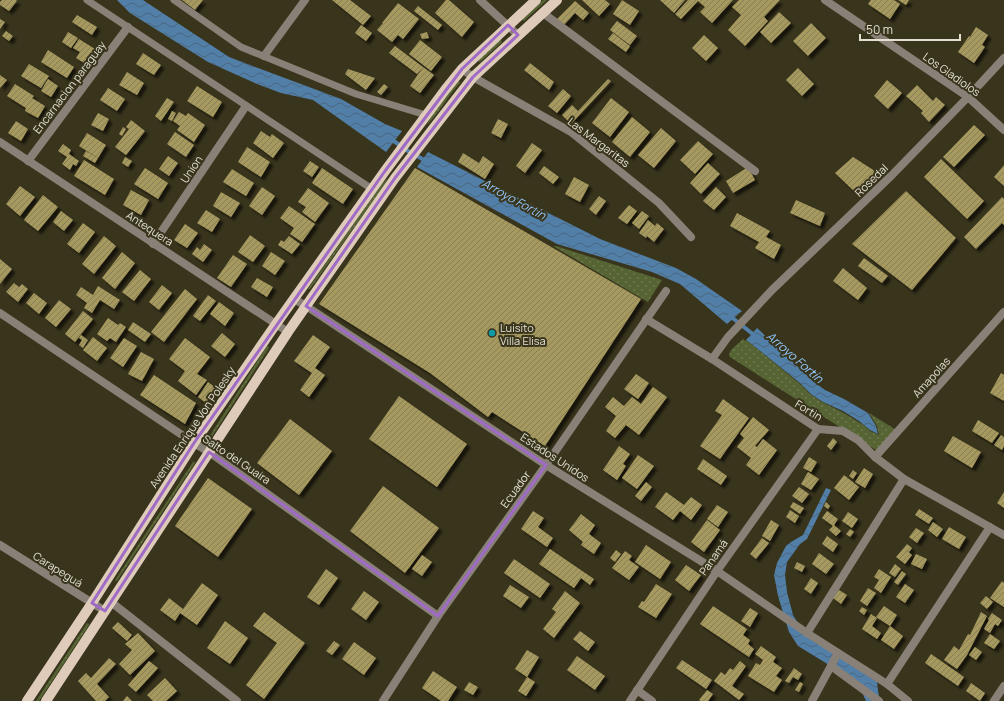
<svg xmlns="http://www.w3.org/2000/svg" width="1004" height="701" font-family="Manrope,sans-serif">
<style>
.grass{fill:url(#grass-dots)}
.water{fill:url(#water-waves)}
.pier{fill:#39341c}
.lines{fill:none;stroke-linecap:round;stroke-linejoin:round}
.stream{stroke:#527fa8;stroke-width:4}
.building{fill:url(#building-hatch);filter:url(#shadow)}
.service{stroke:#898077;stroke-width:7}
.minor{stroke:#898077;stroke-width:8}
.tertiary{stroke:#898077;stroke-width:8}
.primary{stroke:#dfcbb9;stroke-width:10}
.marked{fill:none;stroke:#9f6bc6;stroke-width:3;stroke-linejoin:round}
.culture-dot{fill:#0f9aa8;stroke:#39341c;stroke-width:1.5}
.labels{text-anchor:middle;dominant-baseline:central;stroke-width:4;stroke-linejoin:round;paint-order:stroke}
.street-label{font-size:11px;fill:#e3e0d2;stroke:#39341c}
.poi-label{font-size:11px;fill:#e3e0d2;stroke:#39341c;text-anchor:start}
.water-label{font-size:12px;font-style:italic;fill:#91c5f6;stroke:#39341c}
</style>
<defs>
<pattern id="grass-dots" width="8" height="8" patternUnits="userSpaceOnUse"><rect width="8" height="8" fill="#556432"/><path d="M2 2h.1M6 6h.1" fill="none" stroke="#6d7a4f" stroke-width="1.8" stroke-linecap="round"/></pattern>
<pattern id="water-waves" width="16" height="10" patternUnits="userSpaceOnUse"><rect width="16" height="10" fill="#527fa8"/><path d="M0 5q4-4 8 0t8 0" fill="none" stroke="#4c677e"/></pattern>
<pattern id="building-hatch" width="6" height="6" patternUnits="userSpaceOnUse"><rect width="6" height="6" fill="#a6995e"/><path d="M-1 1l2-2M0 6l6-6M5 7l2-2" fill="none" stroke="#897f55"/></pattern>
<filter id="shadow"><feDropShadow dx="3.5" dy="3.5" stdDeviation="1" flood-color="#0009"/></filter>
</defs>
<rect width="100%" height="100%" fill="#39341c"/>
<g class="grass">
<path d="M543,0H547L524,21L522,20Z"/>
<path d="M500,40H501L502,42L480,62H479L478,60Z"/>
<path d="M459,81L460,83C448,96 440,111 428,124H427C436,109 446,92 459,81Z"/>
<path d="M388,178L383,187L310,289H308L381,185Z"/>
<path d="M553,246H556L662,280L648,302Z"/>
<path d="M744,338L800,384L811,395L822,402L842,412L865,426L870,431L879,435L877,426L869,413L898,431L879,452L730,357L729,355L731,350Z"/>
<path d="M267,346H268L269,348L211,438L209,437Z"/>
<path d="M194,461L195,463L117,581H116L115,580L193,462Z"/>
<path d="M87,623L89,624V625L39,701H36Z"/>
</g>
<g class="water">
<path d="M117,0H143L229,57L341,99L385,124L402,131L386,152L313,100L281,93L257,84L208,62L130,13Z"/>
<path d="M428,152L600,239L676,268L696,279L742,311L727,324L680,284L652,272L557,244L417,167Z"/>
<path d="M755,326L814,382L825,390L844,399L868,413L876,426L878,434L870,430L859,421L843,411L823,402L812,395L800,383L744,338Z"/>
<path d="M826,488L831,490L807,539L800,544L787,562L785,575L787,592L793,615L804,633L877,682C878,689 878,695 881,701H866L857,682L798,646L789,632L778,596L774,575L777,563L786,546L791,542L803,535Z"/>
</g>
<path class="pier" d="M754,324H756L759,326L745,341L743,338V337Z"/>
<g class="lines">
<g class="stream">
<path d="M391,139L408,151L426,161"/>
<path d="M730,316L754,335"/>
</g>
</g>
<g class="building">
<path d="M2,0H16L17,1L9,11L0,5V2Z"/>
<path d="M182,0H203L195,10Z"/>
<path d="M332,0H350L371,16L363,25Z"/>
<path d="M446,0H449L474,22L462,37L435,13Z"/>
<path d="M582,0H605L610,4L599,16Z"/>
<path d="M622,0L639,11L630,25L613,14Z"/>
<path d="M660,0H685L674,13Z"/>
<path d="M688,0H733L712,23L700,12L705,7L698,1L681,19L675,14Z"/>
<path d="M739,0H780L764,17L768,21L745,46L728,30L741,15L732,7Z"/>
<path d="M871,0H894L900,4L890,19L868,4Z"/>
<path d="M898,0H909L906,5Z"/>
<path d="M575,1L589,13L583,20L575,13L563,26L556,20Z"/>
<path d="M398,3L419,19L403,39L398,35L392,42L377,30L383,23H382Z"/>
<path d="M418,6L442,25L438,30L414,11Z"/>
<path d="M779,12L791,23L771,43L760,32Z"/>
<path d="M77,15L97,27L92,35L72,22Z"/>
<path d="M0,19L5,22L0,29Z"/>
<path d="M617,21L637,36L630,45L610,30Z"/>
<path d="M811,23L826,38L808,56L793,41Z"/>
<path d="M361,25L372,33L366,41L355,33Z"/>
<path d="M976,27L988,35L982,45L985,47L974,63L958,52L969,36L970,37Z"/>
<path d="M6,31L13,36L9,41L2,36Z"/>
<path d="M68,32L78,38L71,48L62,42Z"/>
<path d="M427,32L429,38L422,39L420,34Z"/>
<path d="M613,33L630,46L626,52L608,39Z"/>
<path d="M704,35L718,48L706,61L692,48Z"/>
<path d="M79,39L95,49L89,58L88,57L84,63L76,58L80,52L73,48Z"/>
<path d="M420,40L442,57L431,71L409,54Z"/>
<path d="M395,46L423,67L417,74L389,53Z"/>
<path d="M48,50L74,67L67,78L41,62Z"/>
<path d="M143,53L161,65L154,75L136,64Z"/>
<path d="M530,63L554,82L549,90L524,70Z"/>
<path d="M29,64L49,76L41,88L21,76Z"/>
<path d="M423,67L434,75L420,93L410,86Z"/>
<path d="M798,68L814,84L802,96L786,80Z"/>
<path d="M348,69L375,78L366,90L345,74Z"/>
<path d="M127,72L144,83L137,95L119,85Z"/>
<path d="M0,75L7,80L0,88Z"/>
<path d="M48,79L58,86L51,97L41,91Z"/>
<path d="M608,79L611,81L571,124L562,115L572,105L578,111Z"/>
<path d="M887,80L902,93L888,109L874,96Z"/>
<path d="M15,84L34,96L32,98L45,106L38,118L25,111L26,108L7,96Z"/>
<path d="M384,84L388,87L381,95L377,92Z"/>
<path d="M917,85L933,101L936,97L945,105L929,122L921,113L923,111L906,96Z"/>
<path d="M197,86L222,102L213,117L187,101Z"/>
<path d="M108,88L125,99L117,111L100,100Z"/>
<path d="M563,89L571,96L557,113L548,106Z"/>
<path d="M167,98L174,102L161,121L155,116Z"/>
<path d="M611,98L629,112L610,137L592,123Z"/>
<path d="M172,111L176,113L172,121L168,119Z"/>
<path d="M179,112L186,116L188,113L205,125L194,142L177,130L180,126L173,121Z"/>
<path d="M98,113L109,119L103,131L91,125Z"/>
<path d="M632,117L650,132L630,157L612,142Z"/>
<path d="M498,119L508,124L501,138L491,133Z"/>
<path d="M131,120L145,131L126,155L115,147L129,129L126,127Z"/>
<path d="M16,121L28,129L21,141L8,133Z"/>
<path d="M974,125L985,135L954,167L943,157Z"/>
<path d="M123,127L126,129L122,136L119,134Z"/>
<path d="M661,128L676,141L654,168L638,155Z"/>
<path d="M261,131L270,137L272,134L284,143L273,158L253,143Z"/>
<path d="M175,132L194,145L186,157L167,144Z"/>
<path d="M87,133L106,145L98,158L79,146Z"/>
<path d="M698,141L713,154L695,174L680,160Z"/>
<path d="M532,143L542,150L525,173L516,166Z"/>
<path d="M63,144L71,150L69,154L79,161L76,166L73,164L70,170L62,164L67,157L58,151Z"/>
<path d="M247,147L270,162L261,177L238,162Z"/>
<path d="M86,151L98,158L95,163L83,156Z"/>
<path d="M463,153L479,163L483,156L494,164L485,179L458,162Z"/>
<path d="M168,156L178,163L169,176L159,169Z"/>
<path d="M125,157L132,161L128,167L122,163Z"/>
<path d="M853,157L878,173L856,193L835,173Z"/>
<path d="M941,159L984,201L967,219L924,177Z"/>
<path d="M84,160L114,179L105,195L74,176Z"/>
<path d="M310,161L319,167L312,177L303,171Z"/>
<path d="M708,163L720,174L701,194L690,183Z"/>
<path d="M1004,165V186L994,177Z"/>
<path d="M544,166L559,177L553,184L539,173Z"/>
<path d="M748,167L755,180L733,193L726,181Z"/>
<path d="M145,168L168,183L158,199L134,184Z"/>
<path d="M322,168L353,189L343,204L312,183Z"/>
<path d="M415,168L641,299L545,446L492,412L488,417L430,373L319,304Z"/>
<path d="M232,169L254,183L246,196L223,182Z"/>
<path d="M574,177L589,185L580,202L565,194Z"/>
<path d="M20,186L35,197L20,216L6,204Z"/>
<path d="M262,187L275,196L262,215L249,206Z"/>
<path d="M716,187L726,197L714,210L703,201Z"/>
<path d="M308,188L329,203L315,222L302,212L306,207L298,202Z"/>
<path d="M131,190L149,200L141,215L123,205Z"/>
<path d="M906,191L956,238L912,290L852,244Z"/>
<path d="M221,192L240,203L231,217L213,206Z"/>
<path d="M43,195L58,207L38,231L24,220Z"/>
<path d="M599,196L606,201L596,215L589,209Z"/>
<path d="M1002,197L1004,199V225L1002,223L976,249L964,237Z"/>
<path d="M796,200L825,213L820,226L790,213Z"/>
<path d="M629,205L637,211L627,224L618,218Z"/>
<path d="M289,206L315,224L302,242L290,234L294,228L280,218Z"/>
<path d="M206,210L220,219L212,232L197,223Z"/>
<path d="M61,211L73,220L64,231L53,222Z"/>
<path d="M642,211L649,216L639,229L632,223Z"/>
<path d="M737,213L770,231L766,237L781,245L774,259L755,248L759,242L730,226Z"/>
<path d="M648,220L655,226L657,223L664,229L654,242L647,236L646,238L639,233Z"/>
<path d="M83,223L95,232L79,253L67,244Z"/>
<path d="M185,224L198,233L187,248L174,240Z"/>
<path d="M250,235L265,246L253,262L238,252Z"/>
<path d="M104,236L116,246L94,274L82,264Z"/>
<path d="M289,236L300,244L292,254L278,245L281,240L284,242Z"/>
<path d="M204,244L212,250L203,262L192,254L197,247L200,250Z"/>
<path d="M122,252L135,263L115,289L102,278Z"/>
<path d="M271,252L285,261L275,275L262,266Z"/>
<path d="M233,255L247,264L231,287L217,278Z"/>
<path d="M864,258L888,276L882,283L858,266Z"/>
<path d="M0,259L12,269L0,284Z"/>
<path d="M843,268L867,288L858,300L833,281Z"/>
<path d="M140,270L151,279L134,301L122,292Z"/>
<path d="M257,278L273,287L267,297L251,287Z"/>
<path d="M14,283L19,287L22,284L28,289L18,302L6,292Z"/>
<path d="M162,285L172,293L159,310L149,302Z"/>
<path d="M98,286L120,300L114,309L100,300L92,313L84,308L87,303L76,295L81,287L93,295Z"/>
<path d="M185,289L197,299L164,342L151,332Z"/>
<path d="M34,293L47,303L39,314L26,303Z"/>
<path d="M208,295L216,301L200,321L193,316Z"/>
<path d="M59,300L71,309L56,327L45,318Z"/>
<path d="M219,302L234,313L225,326L210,314Z"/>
<path d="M83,311L93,319L75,342L65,334Z"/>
<path d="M108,318L118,325L120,323L126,327L116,342L110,338L107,341L97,334Z"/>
<path d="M133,322L151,334L145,342L128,330Z"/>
<path d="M222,333L235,344L225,357L211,346Z"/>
<path d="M81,335L88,340L83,348L79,345L82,340L79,338Z"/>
<path d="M313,335L330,347L315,368L325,375L309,397L300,390L312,373L294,361Z"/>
<path d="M93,337L107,348L97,361L83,350Z"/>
<path d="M124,338L137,346L123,367L110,358Z"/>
<path d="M185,338L210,357L197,374L207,380L196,395L178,381L185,371L169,359Z"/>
<path d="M141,352L154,359L142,381L128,374Z"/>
<path d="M1001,373L1004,375V401L990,393Z"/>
<path d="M636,374L649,383L638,399L624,389Z"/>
<path d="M154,375L196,403L185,424L140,395Z"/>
<path d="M208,382L216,388L206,403L198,397Z"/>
<path d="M653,387L667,397L639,435L626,425L615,438L606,431L616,416L605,407L613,397L624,406L632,397L641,404Z"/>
<path d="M399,396L467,444L437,487L369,439Z"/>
<path d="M723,399L749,418L720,459L700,446L722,415L715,411Z"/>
<path d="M753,417L769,430L755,446L757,447L763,439L777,450L759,475L746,465L751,458L737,447L744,438L740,434Z"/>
<path d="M290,419L332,451L299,495L257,463Z"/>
<path d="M978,420L999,433L992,443L972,431Z"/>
<path d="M1001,435L1004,437V446L1002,450L994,445Z"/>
<path d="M953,436L981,452L972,468L944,451Z"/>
<path d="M833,438L837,442L831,450L827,446Z"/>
<path d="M619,446L630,454L623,464L626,466L617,480L603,470Z"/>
<path d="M638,455L654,466L637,489L622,478Z"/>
<path d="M809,457L817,462L811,472L803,468Z"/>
<path d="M703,459L727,476L721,485L697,469Z"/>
<path d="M864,468L873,474L865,488L855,482Z"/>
<path d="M853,470L857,473L853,479L849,476Z"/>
<path d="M808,472L819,479L811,490L801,484Z"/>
<path d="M844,475L859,487L849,500L834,488Z"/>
<path d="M208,478L252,509L218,557L175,526Z"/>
<path d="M646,482L652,487L641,501L635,496Z"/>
<path d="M383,486L439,528L405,573L350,531Z"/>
<path d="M799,487L809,494L802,503L792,496Z"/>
<path d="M666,492L684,505L691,497L702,505L691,520L680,511L673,520L655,507Z"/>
<path d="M1004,492V508L997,503Z"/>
<path d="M793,502L804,508L800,514L790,507Z"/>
<path d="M826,502L830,506L828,509L824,506Z"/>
<path d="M717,505L728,512L718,527L707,519Z"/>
<path d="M919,509L933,518L929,524L915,515Z"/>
<path d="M790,510L799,516L795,523L786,517Z"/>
<path d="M533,511L544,518L538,527L553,538L547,547L521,529Z"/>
<path d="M827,511L838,519L834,525L841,531L836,536L829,530L833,526L822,518Z"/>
<path d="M848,512L858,519L852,528L842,521Z"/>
<path d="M581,514L595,525L589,534L601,543L594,554L581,545L583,542L569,530Z"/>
<path d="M707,520L720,530L704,552L691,542Z"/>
<path d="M771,520L779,525L770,541L762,536Z"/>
<path d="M933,522L943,529L937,537L928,530Z"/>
<path d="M949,527L966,537L959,549L942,539Z"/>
<path d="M916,528L924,533L917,543L909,537Z"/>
<path d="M850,529L854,532L850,537L846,534Z"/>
<path d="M827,536L838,544L833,552L822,544Z"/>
<path d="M762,538L769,543L756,559L750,554Z"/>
<path d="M907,544L912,548L909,552L905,549L912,555L905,564L896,557Z"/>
<path d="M646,545L671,562L660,579L635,562Z"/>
<path d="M550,549L594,579L590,585L581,578L574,588L539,564Z"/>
<path d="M616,550L621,554L615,562L610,558Z"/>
<path d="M625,551L632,556L629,560L639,567L629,580L612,568Z"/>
<path d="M819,553L834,564L826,574L812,564Z"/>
<path d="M916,554L927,559L922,569L911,564Z"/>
<path d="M422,555L432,562L422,576L412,569Z"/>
<path d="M514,559L550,584L540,598L504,573Z"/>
<path d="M797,562L805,566L802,572L794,568Z"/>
<path d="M895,564L901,569L895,577L889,573Z"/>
<path d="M686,565L701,575L689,591L675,580Z"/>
<path d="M326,569L338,578L319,605L307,597Z"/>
<path d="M879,569L891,577L881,593L874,588L879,580L874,577Z"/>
<path d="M902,571L906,574L898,585L894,582Z"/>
<path d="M811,578L818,583L811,594L804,589Z"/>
<path d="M1002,581L1004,583V607L990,598Z"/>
<path d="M202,583L218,595L197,625L180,613L175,621L160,610L169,598L183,609Z"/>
<path d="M656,584L672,594L656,618L638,607L642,601L644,602Z"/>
<path d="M905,584L914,590L905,603L896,597Z"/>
<path d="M510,585L529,597L521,608L503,596Z"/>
<path d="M868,588L876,593L867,606L860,601Z"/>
<path d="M839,590L847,595L841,604L833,598Z"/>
<path d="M364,591L379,602L366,620L351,609Z"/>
<path d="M565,591L580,603L554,638L543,629L556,612L552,609Z"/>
<path d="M986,596L993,602L987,609L980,603Z"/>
<path d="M713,606L747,629L743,635L750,640L748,644L754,649L749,657L700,624Z"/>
<path d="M884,606L897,615L890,626L876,617Z"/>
<path d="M862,607L867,610L864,615L859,611Z"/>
<path d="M750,608L758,613L750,627L741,621Z"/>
<path d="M264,612L305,643L264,699L246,685L277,643L253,626Z"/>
<path d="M981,612L987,616L967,655L957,669L944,660L954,646L959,650L968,634L970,635Z"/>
<path d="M992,613L1002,620L998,626L995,624L990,633L984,629L989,620L988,619Z"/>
<path d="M871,614L877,618L872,626L881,633L877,639L862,629Z"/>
<path d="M225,621L248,638L230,664L207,648Z"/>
<path d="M118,622L132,635L127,641L112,628Z"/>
<path d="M890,626L903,636L894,649L881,640Z"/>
<path d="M580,631L595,642L588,651L573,639Z"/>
<path d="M138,633L155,651L130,675L119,664L132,650L125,644Z"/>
<path d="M990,634L1000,641L994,649L984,643Z"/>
<path d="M334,641L340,645L332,655L326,651Z"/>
<path d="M354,642L376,658L364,675L342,659Z"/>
<path d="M761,646L776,657L773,662L782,668L776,676L782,680L774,692L748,676L756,663L760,665L763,660L755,654Z"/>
<path d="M975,647L982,652L976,660L969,655Z"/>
<path d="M527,650L539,657L527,677L515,669Z"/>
<path d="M931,654L964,677L958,686L925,663Z"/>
<path d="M577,656L605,676L595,690L567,670Z"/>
<path d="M109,658L116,664L97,684L109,697L105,701H96L78,681L86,673L91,678Z"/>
<path d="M682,660L712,680L706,689L676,668Z"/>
<path d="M149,661L158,668L136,692L128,685Z"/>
<path d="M740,661L746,666L732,686L744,694L739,700L714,681L721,672L725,675L730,668L733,670Z"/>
<path d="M794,668L802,674L798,680L793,677L789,683L785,681Z"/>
<path d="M433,671L457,687L448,701H441L422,688Z"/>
<path d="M527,677L535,682L526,696L518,691Z"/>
<path d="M165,678L177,691L166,701H153L147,695Z"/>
<path d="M469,682L478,687L473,695L464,690Z"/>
<path d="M800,682L803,684L799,692L795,690Z"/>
<path d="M971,683L985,693L980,701L966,691Z"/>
<path d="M707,690L713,694L708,701H701L699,700Z"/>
<path d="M127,696L132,701H123Z"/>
</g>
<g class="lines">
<g class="service">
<path d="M87,0L372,189"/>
<path d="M174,0L241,47L356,94L426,115"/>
</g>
<g class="minor">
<path d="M480,0L518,35"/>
<path d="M543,13L755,171"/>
<path d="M264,56L305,0"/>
<path d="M462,69L473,77L571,132L659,203L691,237"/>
<path d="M0,142L288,332"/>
<path d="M28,161L128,27"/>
<path d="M153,244L246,106"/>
<path d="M294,299L306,306L546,465L717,571L807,633"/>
<path d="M0,313L194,443L209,452L438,616"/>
<path d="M646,319L712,359L818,429L843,431L858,440L875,457L904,479L1004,535"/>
<path d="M712,359L728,337L772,290L891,176L968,97L1004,58"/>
<path d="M875,457L1004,312"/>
<path d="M904,479L807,633L887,684L908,701"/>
<path d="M0,545L105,611"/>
<path d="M111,602L237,701"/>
<path d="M831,666L879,701"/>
<path d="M887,684L990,527"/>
<path d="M637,690L652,701"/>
<path d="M383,701L438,616L546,465L666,291"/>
<path d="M630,701L717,571L818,429"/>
<path d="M812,701L838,653"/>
<path d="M994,701L1004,686"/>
</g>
<path class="tertiary" d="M825,0L968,97L1004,130"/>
<g class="primary">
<path d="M27,701L92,603L194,443L276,324L385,171L445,90L462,69L536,0"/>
<path d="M46,701L288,332L395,178L473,77L557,0"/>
</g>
</g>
<path class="marked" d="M508,25L518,35L473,77L395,178L306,306L546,465L438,616L209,452L105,611L92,603L194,443L385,171L462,69Z"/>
<circle class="culture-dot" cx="492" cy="333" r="4"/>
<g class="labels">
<g class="street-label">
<text transform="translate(952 74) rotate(35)">Los Gladiolos</text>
<text transform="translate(69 87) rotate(-53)">Encarnacion paraguay</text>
<text transform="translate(599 142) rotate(37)">Las Margaritas</text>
<text transform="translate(191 169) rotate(-56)">Union</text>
<text transform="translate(871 180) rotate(-44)">Rosedal</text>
<text transform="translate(150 228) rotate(33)">Antequera</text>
<text transform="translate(931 377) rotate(-48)">Amapolas</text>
<text transform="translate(809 410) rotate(31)">Fortin</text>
<text transform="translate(192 427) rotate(-56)">Avenida Enrique Von Polesky</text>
<text transform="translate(555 457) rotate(33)">Estados Unidos</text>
<text transform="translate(237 459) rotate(34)">Salto del Guaira</text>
<text transform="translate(515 489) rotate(-54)">Ecuador</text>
<text transform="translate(713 557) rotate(-55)">Panamá</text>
<text transform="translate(58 569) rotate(32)">Carapeguá</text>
</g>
<g class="poi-label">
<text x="500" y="327">Luisito<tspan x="500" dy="13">Villa Elisa</tspan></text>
</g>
<g class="water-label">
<text transform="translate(514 199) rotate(29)">Arroyo Fortín</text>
<text transform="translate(795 357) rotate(41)">Arroyo Fortín</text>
</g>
</g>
<path d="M860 34v6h100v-6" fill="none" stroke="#e3e0d2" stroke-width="2"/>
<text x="866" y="34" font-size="12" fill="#e3e0d2" stroke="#39341c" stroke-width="3" paint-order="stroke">50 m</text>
</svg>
